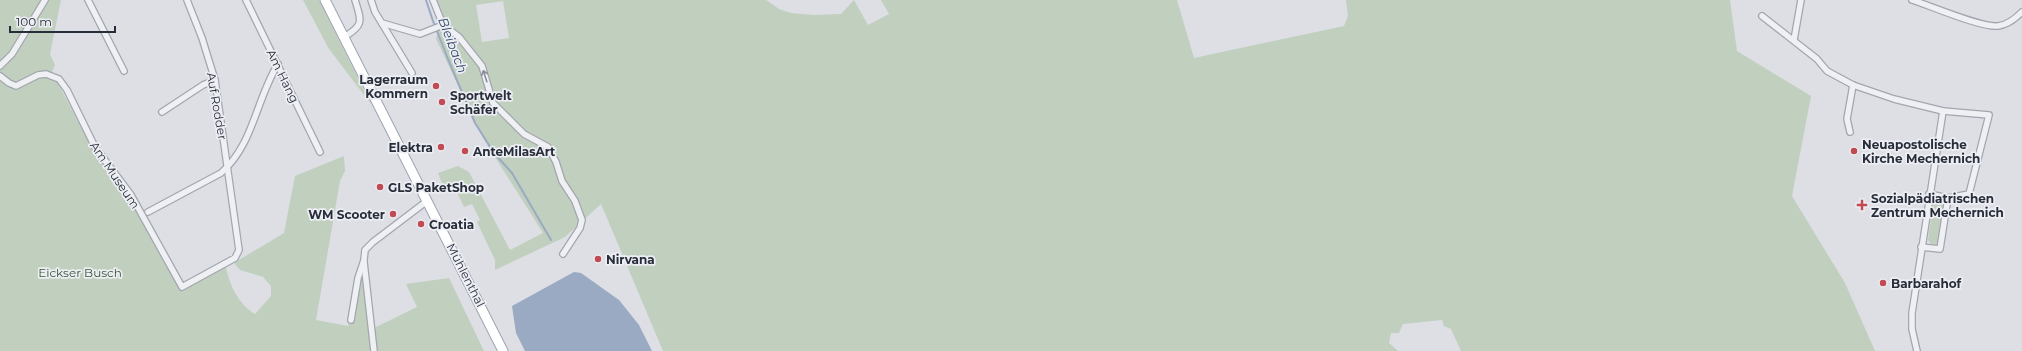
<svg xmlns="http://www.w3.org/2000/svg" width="2022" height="351" font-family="Montserrat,sans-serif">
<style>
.green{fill:#c1cfbf;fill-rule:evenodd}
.water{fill:#9aaac3}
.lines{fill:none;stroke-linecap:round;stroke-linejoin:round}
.stream{stroke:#9aaac3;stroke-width:2}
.street-casing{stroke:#a3a6ae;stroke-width:8}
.primary-casing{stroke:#9da3b0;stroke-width:11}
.street{stroke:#eff0f4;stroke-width:5.5}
.primary{stroke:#fff;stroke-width:9}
.oneway{stroke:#8c8e97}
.poi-dot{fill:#c14b52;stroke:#eceef3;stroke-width:1.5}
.labels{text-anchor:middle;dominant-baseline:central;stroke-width:3.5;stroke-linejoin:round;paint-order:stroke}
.street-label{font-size:12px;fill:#282d3a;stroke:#eceef3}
.poi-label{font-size:12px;font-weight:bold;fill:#282d3a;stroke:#eceef3;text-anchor:start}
.park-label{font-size:12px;fill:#395536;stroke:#eceef3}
.water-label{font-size:13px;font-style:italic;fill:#36486b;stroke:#eceef3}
</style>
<rect width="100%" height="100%" fill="#dddfe5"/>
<g class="green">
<path d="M0,0H61L50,54L55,65L52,72L93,150L130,201L180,287L184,288L226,267C229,284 239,305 255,314L271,296V286L263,277L240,270L234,263L284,233L295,176L344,156L345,171L340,181L316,320L348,326L362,273L365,274L373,351H0Z"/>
<path d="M303,0H319L371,104L329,49Z"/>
<path d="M437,0H766L779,9L791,13L813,15L841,14L854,0L868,25L889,14L881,0H1177L1194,58L1344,26L1348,16L1346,0H1730L1737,51L1811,96L1792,196L1845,283L1875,351H1461L1451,329L1444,326L1442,320L1403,324L1399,333H1391L1389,343L1398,351H663L601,204L565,237L495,270V260L477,222L480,220L472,204L464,207L454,186H443L438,173L458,166L469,172L510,250L543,233L483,138L436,39L443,15ZM503,1L509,38L482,42L476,5Z"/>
<path d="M1939,200L1945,201L1938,245L1931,244L1928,240L1933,204Z"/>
<path d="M449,278L484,351H376L374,328L417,307L406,284Z"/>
</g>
<path class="water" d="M574,272L581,273L619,300L639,325L652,351H525L516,333L512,306Z"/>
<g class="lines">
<path class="stream" d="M426,0L433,21L448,59L475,123L494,153L512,173L551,240"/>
<g class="street-casing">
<g id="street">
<path d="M88,0L124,71"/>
<path d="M246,0L320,152"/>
<path d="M371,0L375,12L412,73"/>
<path d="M433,0L443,25"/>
<path d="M1912,0C1931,6 1982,28 1998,26C2008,25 2016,18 2022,12"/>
<path d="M1762,16L1817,59L1827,71L1853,85L1894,99L1943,111L1989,115L1969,194L1948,198"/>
<path d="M382,23L420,34L443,25"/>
<path d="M443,25L459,37L482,66L493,103L524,134L548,147L556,162L562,181L575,201L582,220L580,228L563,254"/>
<path d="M344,37C365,25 361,20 355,0"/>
<path d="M1794,40L1801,0"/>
<path d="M0,66L12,54L45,0"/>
<path d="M0,76L9,83L16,86L38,75L46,74L59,79L67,90L95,147L131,195L182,287L235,258L239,250L215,80L202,38L187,0"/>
<path d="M162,112L203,85L215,80"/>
<path d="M1850,132L1847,119L1853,85"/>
<path d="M148,212L221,173C254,144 256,99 278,64"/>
<path d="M1921,247L1940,249L1948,198L1929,194"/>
<path d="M364,262L374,351"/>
<path d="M351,320L358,278L364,260L365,250L373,242L427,201"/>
<path d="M1917,351L1912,329V313L1943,111"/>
</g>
</g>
<g class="primary-casing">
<path id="primary" d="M325,0L503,351"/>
</g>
<use href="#street" class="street"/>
<use href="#primary" class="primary"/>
</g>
<defs><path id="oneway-shaft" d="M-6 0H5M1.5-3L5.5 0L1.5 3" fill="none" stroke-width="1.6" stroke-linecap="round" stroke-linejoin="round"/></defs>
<use class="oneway" href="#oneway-shaft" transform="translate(485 76) rotate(-108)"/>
<g class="poi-dot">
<circle cx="436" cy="86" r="4"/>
<circle cx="442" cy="102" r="4"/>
<circle cx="441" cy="147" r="4"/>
<circle cx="465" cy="151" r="4"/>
<circle cx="1854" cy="151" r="4"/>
<circle cx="380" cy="187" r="4"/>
<path d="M1860 199h4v4h4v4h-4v4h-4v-4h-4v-4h4z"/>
<circle cx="393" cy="214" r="4"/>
<circle cx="421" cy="224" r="4"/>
<circle cx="598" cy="259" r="4"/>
<circle cx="1883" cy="283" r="4"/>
</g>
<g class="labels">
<g class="street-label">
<text transform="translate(283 76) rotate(64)">Am Hang</text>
<text transform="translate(217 106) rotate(80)">Auf Rodder</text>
<text transform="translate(115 175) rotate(56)">Am Museum</text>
<text transform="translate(466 275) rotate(63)">Mühlenthal</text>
</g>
<g class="poi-label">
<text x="428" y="79" text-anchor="end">Lagerraum<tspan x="428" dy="14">Kommern</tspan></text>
<text x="450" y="95">Sportwelt<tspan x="450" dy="14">Schäfer</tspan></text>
<text x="1862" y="144">Neuapostolische<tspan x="1862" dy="14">Kirche Mechernich</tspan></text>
<text x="433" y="147" text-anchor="end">Elektra</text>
<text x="473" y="151">AnteMilasArt</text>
<text x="388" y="187">GLS PaketShop</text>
<text x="1871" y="198">Sozialpädiatrischen<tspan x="1871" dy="14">Zentrum Mechernich</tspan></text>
<text x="385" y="214" text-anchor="end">WM Scooter</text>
<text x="429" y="224">Croatia</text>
<text x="606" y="259">Nirvana</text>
<text x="1891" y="283">Barbarahof</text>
</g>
<g class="park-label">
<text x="80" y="272">Eickser Busch</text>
</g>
<g class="water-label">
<text transform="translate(453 45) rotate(69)">Bleibach</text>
</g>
</g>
<path d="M10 26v6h105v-6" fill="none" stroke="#282d3a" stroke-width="2"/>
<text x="16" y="26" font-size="12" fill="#282d3a" stroke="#eceef3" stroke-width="3" paint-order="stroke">100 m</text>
</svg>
